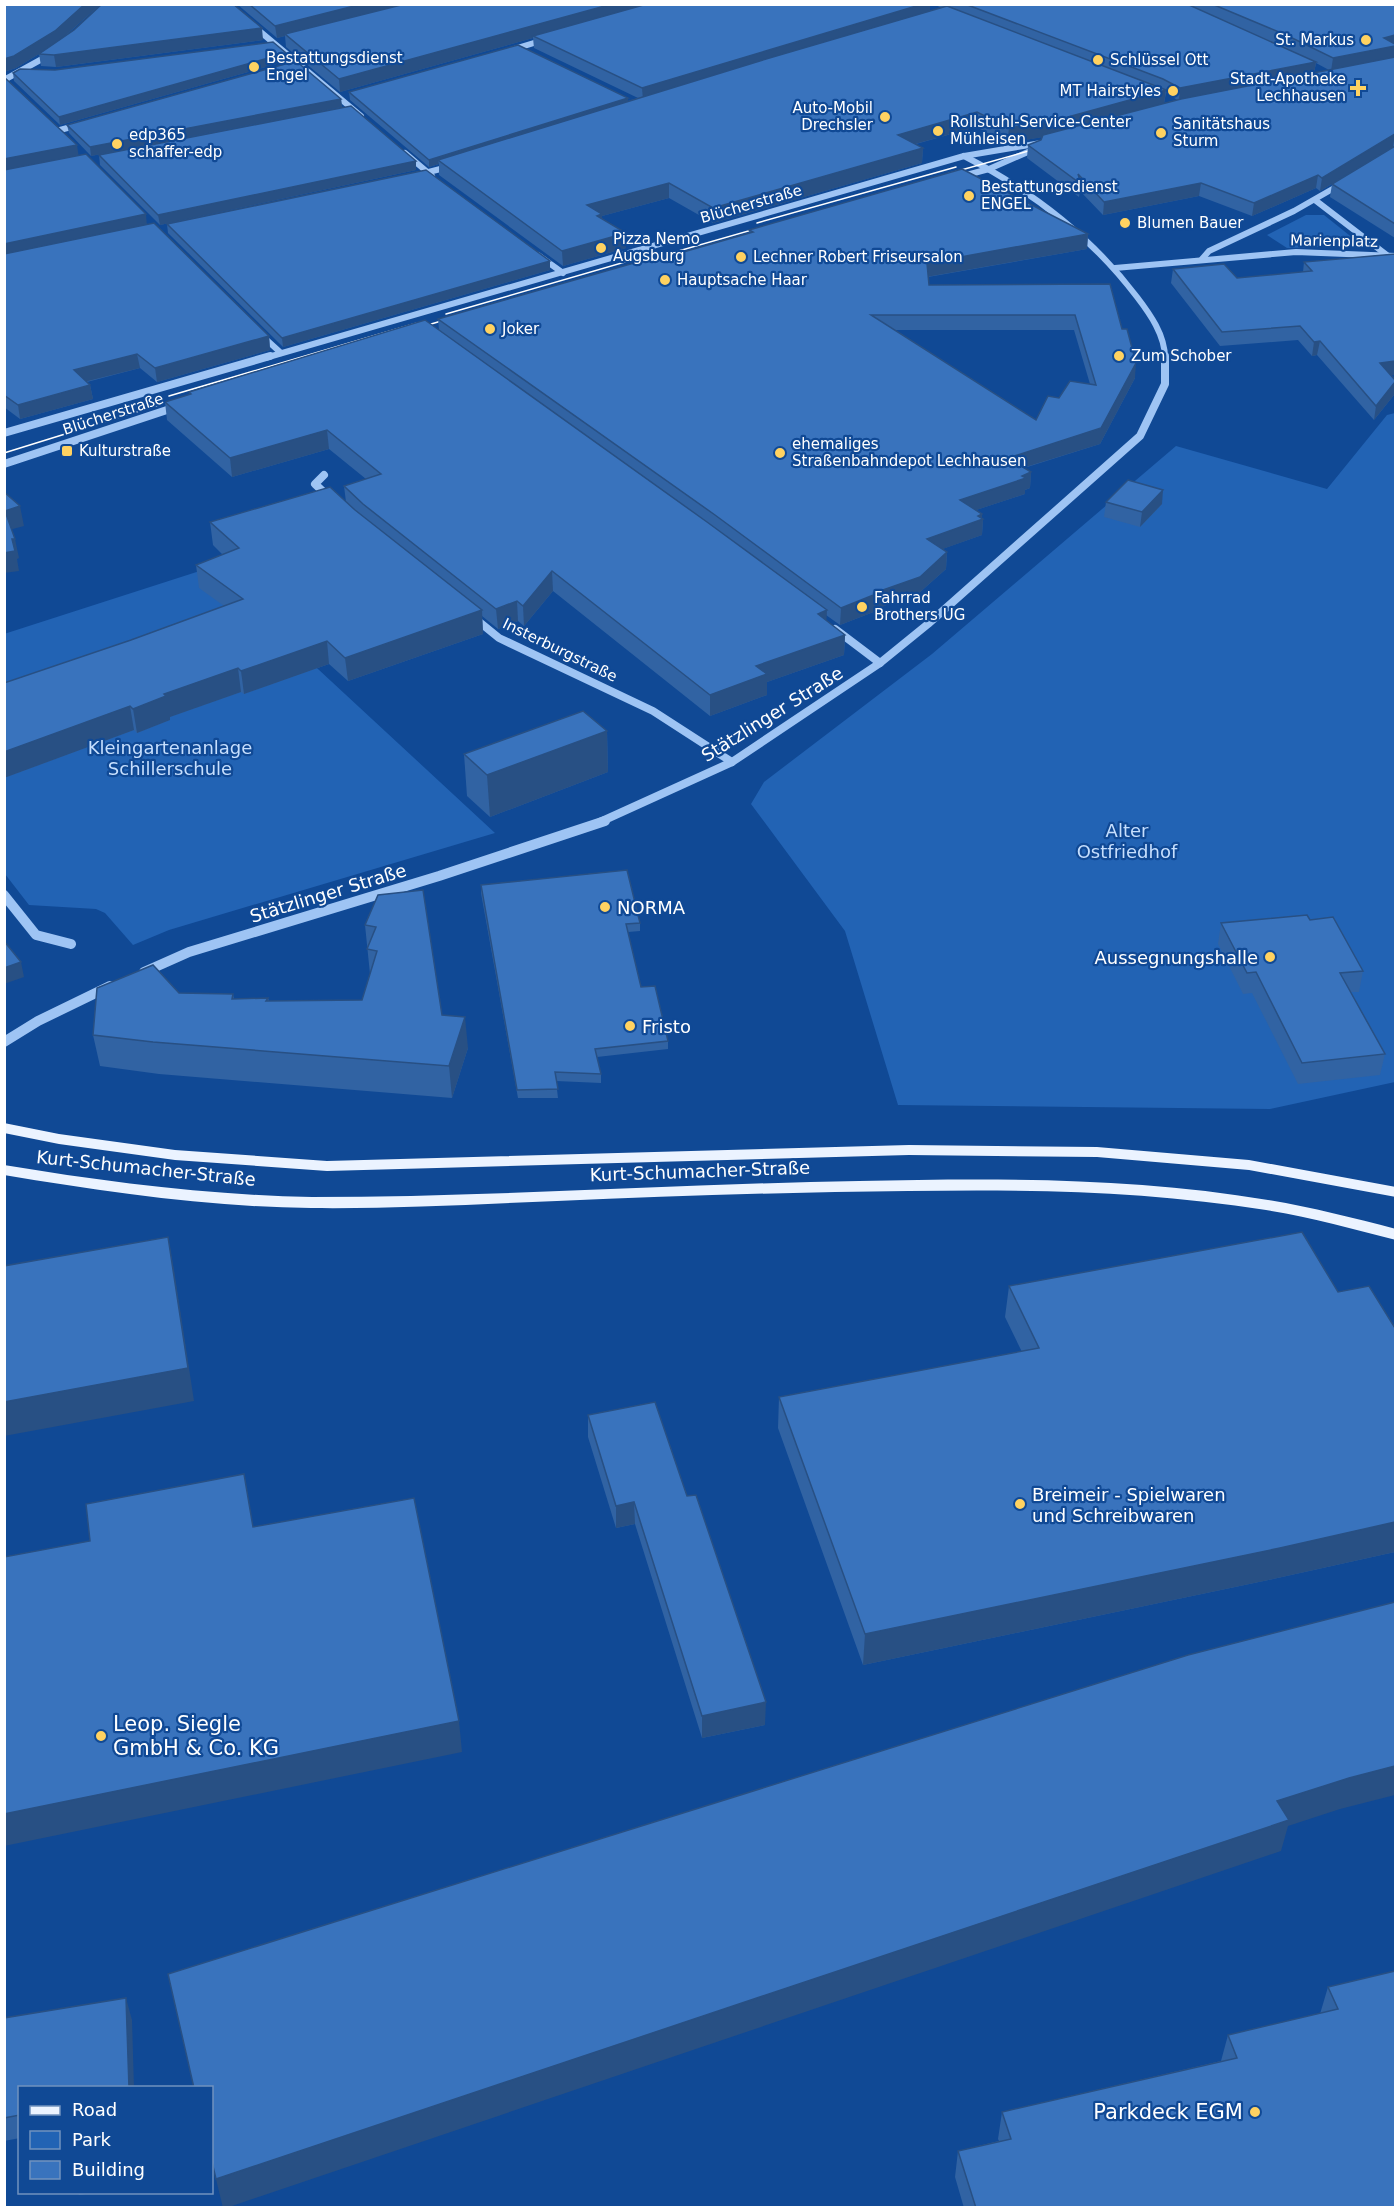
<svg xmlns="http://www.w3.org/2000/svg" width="1400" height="2212" font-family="'DejaVu Sans',sans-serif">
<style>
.green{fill:#2263b4}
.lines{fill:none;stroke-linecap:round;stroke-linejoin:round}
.minor-far2{stroke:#9ec4f4;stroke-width:6}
.minor-far1{stroke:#9ec4f4;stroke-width:8}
.minor{stroke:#9ec4f4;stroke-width:10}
.major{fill:#ebf3ff;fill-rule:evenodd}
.tram{stroke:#fff;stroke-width:1.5}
.wall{fill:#3163a3;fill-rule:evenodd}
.shaded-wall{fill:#285084}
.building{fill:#3973bd;stroke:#285084;stroke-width:1.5;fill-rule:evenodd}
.poi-dot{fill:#ffd261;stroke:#104995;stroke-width:2}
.labels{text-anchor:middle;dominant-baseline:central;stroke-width:4.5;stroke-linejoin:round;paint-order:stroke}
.far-poi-label{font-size:15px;fill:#fff;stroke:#104995;text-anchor:start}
.far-street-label{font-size:15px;fill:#fff;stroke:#104995}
.street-label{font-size:18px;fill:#fff;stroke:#104995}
.park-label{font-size:18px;fill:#c6dffe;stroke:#104995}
.poi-label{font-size:18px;fill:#fff;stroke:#104995;text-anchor:start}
.near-poi-label{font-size:21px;fill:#fff;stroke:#104995;text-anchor:start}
</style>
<rect width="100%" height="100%" fill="#104995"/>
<g class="green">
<path d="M1306,215H1324L1359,243L1358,246L1287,248L1267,235Z"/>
<path d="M1395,413V1082L1270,1109L898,1105L845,931L751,804L764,782L932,654L1176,446L1327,489L1387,415Z"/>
<path d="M209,568L495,833L169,930L133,945L105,913L96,909L29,905L5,874L4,634Z"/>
</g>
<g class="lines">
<g class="minor-far2">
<path d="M251,24L361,116"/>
<path d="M508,51L547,39"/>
<path d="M4,80L51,54"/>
<path d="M60,130L82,124"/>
<path d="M405,153L432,176"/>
<path d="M964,156C1032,191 1090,235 1137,297C1150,314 1165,335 1165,358"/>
<path d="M417,175L452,166"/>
<path d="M959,177L989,169L1037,148"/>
<path d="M1315,200L1388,256"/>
<path d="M538,255L563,273"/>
<path d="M1202,259L1209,251L1294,211L1343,183"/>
<path d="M1115,268L1296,252L1396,256"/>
<path d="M259,333L281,353"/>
<path d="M265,358L964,156L1041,143"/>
</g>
<g class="minor-far1">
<path d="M4,433L270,356"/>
<path d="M4,464L179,406"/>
<path d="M324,475L315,484L331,499"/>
<path d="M472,616L499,638L653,711L732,762"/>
<path d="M835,629L880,663"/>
<path d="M600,822L732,762L880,663L928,624L1140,436L1165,384V356"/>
</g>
<g class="minor">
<path d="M4,895L36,935L71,944"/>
<path d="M144,972L189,952L439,876L605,821"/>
<path d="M4,1042L38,1021L110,986"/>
</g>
<g class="major">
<path d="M4,1123L59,1134L175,1150L327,1161L909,1145L1097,1147L1249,1160L1396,1187V1197L1249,1170L1097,1157L909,1155L327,1171L175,1160L59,1144L4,1133Z"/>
<path d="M4,1165C107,1182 208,1195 312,1197C494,1197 676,1184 859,1181C995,1178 1133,1177 1268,1200C1311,1207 1353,1218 1396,1229V1240C1353,1229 1310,1217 1266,1210C1148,1191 1028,1189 908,1191C791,1192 674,1196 557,1201C475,1204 393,1209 311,1208C208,1207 106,1192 4,1175Z"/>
</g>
<g class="tram">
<path d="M947,174L1043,147"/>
<path d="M757,223L956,167"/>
<path d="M647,260L766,226"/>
<path d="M446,314L656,253"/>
<path d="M414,329L455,317"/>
<path d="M169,396L417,323"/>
<path d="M4,453L181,398"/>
</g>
</g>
<g class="wall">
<path d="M4,4H101L64,37L263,40L56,67L41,66L39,54L16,68L4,72Z"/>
<path d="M237,4H930V11L942,8L933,4H1395V238L1330,197L1332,184L1395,147L1320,191L1316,188L1252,216L1199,196L1103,215L1080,191L1079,197L1027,158L1028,145L1041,140L1042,137L1007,143L976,127L916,144L923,148L922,163L713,223L669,198L602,216V219L626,233V248L563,266L439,175V164L429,167L350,100L349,92L628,98V101L638,98L534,48L533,38L340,92L286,47L285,36L277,38ZM1316,63L1329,70L1314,73ZM1166,93L1173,97L1177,100L1164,103Z"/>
<path d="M286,53L287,61L60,125L14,81L13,73Z"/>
<path d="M4,77L79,156L147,224L269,336L270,350L157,382L140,368L87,382L90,385L93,399L20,419L4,407Z"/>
<path d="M341,99L342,107L91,156L69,133L67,125Z"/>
<path d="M99,155L416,170L160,225L100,165Z"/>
<path d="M167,224L550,270L283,347L168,233Z"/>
<path d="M749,230L1088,234L1087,249L928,277L929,285L1110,284L1135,378L1100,444L1024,468L1031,472L1030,488L1025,490V494L976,510L983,519L982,535L942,549L947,552L946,569L919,593L876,609V611L840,625L826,615V620L845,635L844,655L767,682V695L710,716L553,591L524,626L518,621L498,629L482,616L483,634L348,681L329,664L244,694L241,692L170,717V720L137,733L134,730L4,778L131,640L224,606L199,588L196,565L223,555L213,545L210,522L346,502L344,486L366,479L329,449L232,477L167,420L165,402L190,395L189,392L439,330L438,319L666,257L749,234ZM895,330H1074L1090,384L1059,398L1036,420Z"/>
<path d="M1395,254L1391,376L1394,395L1374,420L1317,355L1312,356L1298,340L1220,346L1171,283L1173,269L1237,278L1303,272L1304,262Z"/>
<path d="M1106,502L1162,504L1140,527L1104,517Z"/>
<path d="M607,731L608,772L490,817L467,796L464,754Z"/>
<path d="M481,885L640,923V931L628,932L641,987L668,1041V1049L597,1057L601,1074V1083L556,1081L558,1098H518L481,893Z"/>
<path d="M378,895L442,1015L468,1048L452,1098L159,1074L100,1066L93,1035L179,993L233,994L234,999L268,998L269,1001L362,1000L370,974L365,925Z"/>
<path d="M1310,920L1363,971L1359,992H1350L1385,1054L1380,1075L1298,1084L1252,993L1243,994L1218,944L1221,923Z"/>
<path d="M1009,1286L1338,1292L1395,1328V1552L1273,1579L863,1665L778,1428L779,1397L1022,1352L1005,1317Z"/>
<path d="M588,1415L687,1496L765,1725L702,1738L635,1524L616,1528L588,1437Z"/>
<path d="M1395,1971V2208H964L955,2177L958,2151L999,2141L998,2139L1002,2112L1221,2061L1228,2035L1320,2014L1328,1987Z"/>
<path d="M4,2018L132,2020L20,2088V2138L4,2141Z"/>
<path d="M78,2193H93L79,2195Z"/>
</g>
<g class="shaded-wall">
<path d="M85,4H101L57,43L16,68L4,72V59Z"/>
<path d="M362,4H410L285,34V36L277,38L275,26Z"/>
<path d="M612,4H654L533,36V38L340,92L339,79Z"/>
<path d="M923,4H930V14L643,100L642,88Z"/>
<path d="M262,28L263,40L56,67L54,55Z"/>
<path d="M1395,35V58L1331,71L1333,58L1384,38Z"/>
<path d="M286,53L287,61L60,125L59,117Z"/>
<path d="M1316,62L1314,74L1179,100L1180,88Z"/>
<path d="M1166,90L1164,104L1056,135L1007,143L1009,128Z"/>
<path d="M628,98V105L438,160L439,164L429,167V160Z"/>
<path d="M341,99L342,107L91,156L90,147Z"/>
<path d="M977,112L976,127L897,149L898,135Z"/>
<path d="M1395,134L1393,147L1320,191L1322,178Z"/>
<path d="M77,145L79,158L4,173V159Z"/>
<path d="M923,148L922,163L713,223V208Z"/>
<path d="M416,161V170L160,225L158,215Z"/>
<path d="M1318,175L1316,188L1252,216L1254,203Z"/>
<path d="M669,183V198L602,216L603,230L587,205Z"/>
<path d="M1201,183L1199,196L1103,215L1104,202Z"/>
<path d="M146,214L147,227L4,258V244Z"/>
<path d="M626,233V248L563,266L562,251Z"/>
<path d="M1088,234L1087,249L926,277L927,263Z"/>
<path d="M550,261V270L283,347L282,338Z"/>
<path d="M269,336L270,350L157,382L155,368Z"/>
<path d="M1320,341L1317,355L1312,356L1314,342Z"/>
<path d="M137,354L140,368L76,384L74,370Z"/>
<path d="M1395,361V375L1377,377L1380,363Z"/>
<path d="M1136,363L1135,378L1100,444L1006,473L1008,458Z"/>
<path d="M1395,382L1394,395L1374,420L1376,406Z"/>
<path d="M90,385L93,399L20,419L18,405Z"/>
<path d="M327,430L329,449L232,477L230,458Z"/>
<path d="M1031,472L1030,488L1025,490V494L958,516L960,500Z"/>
<path d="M1163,490L1162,504L1140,527L1142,512Z"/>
<path d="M20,506L24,526L9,530L5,511Z"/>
<path d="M982,514V519H983L982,535L926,555L927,539Z"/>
<path d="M12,539H15L19,558L17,559L19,571L4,573V553Z"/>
<path d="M947,552L946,569L919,593L876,609V611L840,625L841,608L874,593Z"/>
<path d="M552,571L553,591L524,626L523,606Z"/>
<path d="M517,601L518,621L498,629L496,609Z"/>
<path d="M482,610L483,634L348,681L345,658Z"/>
<path d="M827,610L826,630L818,614Z"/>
<path d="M845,635L844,655L767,682V695L710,716V695L756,666Z"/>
<path d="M327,641L329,664L244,694L241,671Z"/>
<path d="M238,668L241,692L170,717V720L137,733L133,709L164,694Z"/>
<path d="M130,706L134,730L4,778V752Z"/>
<path d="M607,731L608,772L490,817L487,775Z"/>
<path d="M21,962L24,977L4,984V968Z"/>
<path d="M465,1017L468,1048L452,1098L449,1066Z"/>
<path d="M168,1237L174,1270L194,1401L4,1436V1402Z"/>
<path d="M634,1502L635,1524L616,1528V1506Z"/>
<path d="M1395,1522V1552L1273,1579L863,1665L865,1634Z"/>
<path d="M766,1702L765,1725L702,1738V1716Z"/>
<path d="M459,1721L462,1752L4,1846V1814Z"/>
<path d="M1395,1766V1795L1340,1809L1288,1826L1281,1851L226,2208H223L216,2179L1277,1801L1349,1778Z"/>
<path d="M126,1998L132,2020L134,2088H129Z"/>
</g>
<g class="building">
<path d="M4,4H85L55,31L14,56L4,59Z"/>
<path d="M102,4H233L262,28L54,55L39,54L74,30Z"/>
<path d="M249,4H362L275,26Z"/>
<path d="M405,4H612L339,79L285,34Z"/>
<path d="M647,4H923L642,88L533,36Z"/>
<path d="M965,4H1187L1316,62L1180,88L1163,79Z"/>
<path d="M1212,4H1395V35L1384,38L1395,44V46L1333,58L1286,35Z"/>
<path d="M947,6L1166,90L1057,120L1009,128L977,112L898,135L923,148L713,208L669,183L587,205L602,214L597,216L626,233L562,251L438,160L766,59Z"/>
<path d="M273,42L286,53L59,117L13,73L20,69L55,70Z"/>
<path d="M518,45L628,98L429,160L349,92Z"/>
<path d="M1395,57V134L1322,178L1318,175L1254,203L1201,183L1104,202L1078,174L1081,184L1028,145L1041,140L1043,135L1181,99Z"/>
<path d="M296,61L341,99L90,147L67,125Z"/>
<path d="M4,77L77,145L4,159Z"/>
<path d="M351,106L416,161L158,215L99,155Z"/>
<path d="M1395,146V224L1332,184Z"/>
<path d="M86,154L146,214L4,244V170Z"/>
<path d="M962,169L1088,234L927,263L929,285L1110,284L1122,329H1127L1136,363L1101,428L1008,458L1031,472L1022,476L1026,478L960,500L982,514L978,516L983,519L927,539L947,552L920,577L874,593L876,594L841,608L715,515L438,319L662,255L666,257L753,232L749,230ZM871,315H1075L1096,385L1070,381L1059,398L1048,396L1036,420Z"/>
<path d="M426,170L550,261L282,338L167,224Z"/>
<path d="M154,223L269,336L155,368L137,354L74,370L90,385L18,405L4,395V254Z"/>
<path d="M1395,254V361L1380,363L1395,380V382L1376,406L1320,341L1314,342L1300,326L1222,332L1173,269L1224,264L1237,278L1312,271L1304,262Z"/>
<path d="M425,320L707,522L827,610L818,614L845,635L756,666L767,674L710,695L552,571L523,606L517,601L496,609L363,504L344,486L381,474L327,430L230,458L165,402L191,394L189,392Z"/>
<path d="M1128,480L1163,490L1142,512L1106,502Z"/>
<path d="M330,487L355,510L482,610L345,658L327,641L241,671L238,668L164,694L166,696L133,709L130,706L4,752V683L131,640L243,599L196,565L239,548L210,522Z"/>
<path d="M4,492L20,506L5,511L15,539H12L15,551L4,553Z"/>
<path d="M583,711L607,731L487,775L464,754Z"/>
<path d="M627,870L640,923L626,924L641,987L655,986L668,1041L595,1049L601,1074L555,1072L558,1089L517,1090L481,885Z"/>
<path d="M423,890L442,1015L465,1017L449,1066L153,1042L93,1035L97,988L153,965L179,993L233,994L232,999L268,998L266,1001L362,1000L377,951L367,949L376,927L365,925L378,895Z"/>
<path d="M1307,915L1310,920L1333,917L1363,971L1340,973L1385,1054L1302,1063L1256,972L1247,973L1221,923Z"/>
<path d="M4,941L21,962L4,968Z"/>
<path d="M1302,1232L1338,1292L1369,1286L1395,1328V1522L1280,1548L865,1634L779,1397L1039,1348L1009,1286Z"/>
<path d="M168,1237L188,1368L4,1402V1266Z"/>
<path d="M655,1402L687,1496L696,1495L766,1702L702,1716L634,1502L616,1506L588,1415Z"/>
<path d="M244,1474L253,1527L414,1498L459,1721L4,1814V1557L90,1541L86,1504Z"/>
<path d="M1395,1602V1766L1349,1778L1277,1801L1289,1820L216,2179L212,2162V2088H194L168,1974L1188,1655Z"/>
<path d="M1395,1971V2208H976L958,2151L1011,2139L1002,2112L1237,2058L1228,2035L1338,2009L1328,1987Z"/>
<path d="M126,1998L129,2088H20V2115L4,2118V2018Z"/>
</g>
<g class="poi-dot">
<circle cx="1366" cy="40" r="6"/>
<circle cx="1098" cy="60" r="6"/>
<circle cx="254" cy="67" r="6"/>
<path d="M1355 79h6v6h6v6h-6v6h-6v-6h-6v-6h6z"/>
<circle cx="1173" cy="91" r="6"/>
<circle cx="885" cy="117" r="6"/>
<circle cx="938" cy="131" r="6"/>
<circle cx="1161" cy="133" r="6"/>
<circle cx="117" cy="144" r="6"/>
<circle cx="969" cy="196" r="6"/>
<circle cx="1125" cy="223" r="6"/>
<circle cx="601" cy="248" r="6"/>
<circle cx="741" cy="257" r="6"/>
<circle cx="665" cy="280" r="6"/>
<circle cx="490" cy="329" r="6"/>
<circle cx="1119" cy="356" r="6"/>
<rect x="61" y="445" width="12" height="12" rx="3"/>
<circle cx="780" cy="453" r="6"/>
<circle cx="862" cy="607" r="6"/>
<circle cx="605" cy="907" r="6"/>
<circle cx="1270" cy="957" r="6"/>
<circle cx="630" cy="1026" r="6"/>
<circle cx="1020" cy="1504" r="6"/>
<circle cx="101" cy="1736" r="6"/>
<circle cx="1255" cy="2112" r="6"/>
</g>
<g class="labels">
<g class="far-poi-label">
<text x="1354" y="40" text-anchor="end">St. Markus</text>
<text x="266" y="58">Bestattungsdienst<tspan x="266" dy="17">Engel</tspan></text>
<text x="1110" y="60">Schlüssel Ott</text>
<text x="1346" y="79" text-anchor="end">Stadt-Apotheke<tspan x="1346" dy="17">Lechhausen</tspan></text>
<text x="1161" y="91" text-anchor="end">MT Hairstyles</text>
<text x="873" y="108" text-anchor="end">Auto-Mobil<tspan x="873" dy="17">Drechsler</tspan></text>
<text x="950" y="122">Rollstuhl-Service-Center<tspan x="950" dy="17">Mühleisen</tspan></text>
<text x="1173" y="124">Sanitätshaus<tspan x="1173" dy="17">Sturm</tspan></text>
<text x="129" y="135">edp365<tspan x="129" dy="17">schaffer-edp</tspan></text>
<text x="981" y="187">Bestattungsdienst<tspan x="981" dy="17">ENGEL</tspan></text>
<text x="1137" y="223">Blumen Bauer</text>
<text x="613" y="239">Pizza Nemo<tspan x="613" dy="17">Augsburg</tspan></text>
<text x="753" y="257">Lechner Robert Friseursalon</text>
<text x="677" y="280">Hauptsache Haar</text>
<text x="502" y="329">Joker</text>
<text x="1131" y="356">Zum Schober</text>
<text x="792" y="444">ehemaliges<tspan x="792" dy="17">Straßenbahndepot Lechhausen</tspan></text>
<text x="79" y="451">Kulturstraße</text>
<text x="874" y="598">Fahrrad<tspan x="874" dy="17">Brothers UG</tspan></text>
</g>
<g class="far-street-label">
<text transform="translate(751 204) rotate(-16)">Blücherstraße</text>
<text transform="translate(1334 241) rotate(1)">Marienplatz</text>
<text transform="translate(113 414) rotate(-18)">Blücherstraße</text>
<text transform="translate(560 650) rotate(26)">Insterburgstraße</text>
</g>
<g class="street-label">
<text transform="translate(772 714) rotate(-32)">Stätzlinger Straße</text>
<text transform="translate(328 893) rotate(-17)">Stätzlinger Straße</text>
<text transform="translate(146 1168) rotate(6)">Kurt-Schumacher-Straße</text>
<text transform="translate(700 1171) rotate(-2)">Kurt-Schumacher-Straße</text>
</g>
<g class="park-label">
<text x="170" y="747">Kleingartenanlage<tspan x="170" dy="21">Schillerschule</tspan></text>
<text x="1127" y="830">Alter<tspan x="1127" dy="21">Ostfriedhof</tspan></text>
</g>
<g class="poi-label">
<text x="617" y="907">NORMA</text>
<text x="1258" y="957" text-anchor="end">Aussegnungshalle</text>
<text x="642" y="1026">Fristo</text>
<text x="1032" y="1494">Breimeir - Spielwaren<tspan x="1032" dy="21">und Schreibwaren</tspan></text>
</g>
<g class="near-poi-label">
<text x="113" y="1724">Leop. Siegle<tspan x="113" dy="24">GmbH &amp; Co. KG</tspan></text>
<text x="1243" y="2112" text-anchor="end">Parkdeck EGM</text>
</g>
</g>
<rect width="1400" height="2212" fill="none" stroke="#ffffff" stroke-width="12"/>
<rect x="18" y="2086" width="195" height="108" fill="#104995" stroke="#7092bf" stroke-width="1.5"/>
<rect x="30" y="2106" width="30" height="9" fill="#ebf3ff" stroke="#7092bf" stroke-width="1.5"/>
<text x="72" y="2116" font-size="18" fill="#ffffff">Road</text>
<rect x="30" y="2131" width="30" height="18" fill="#2263b4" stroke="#7092bf" stroke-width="1.5"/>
<text x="72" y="2146" font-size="18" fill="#ffffff">Park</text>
<rect x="30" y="2161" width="30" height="18" fill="#3973bd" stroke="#7092bf" stroke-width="1.5"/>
<text x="72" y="2176" font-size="18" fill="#ffffff">Building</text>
</svg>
